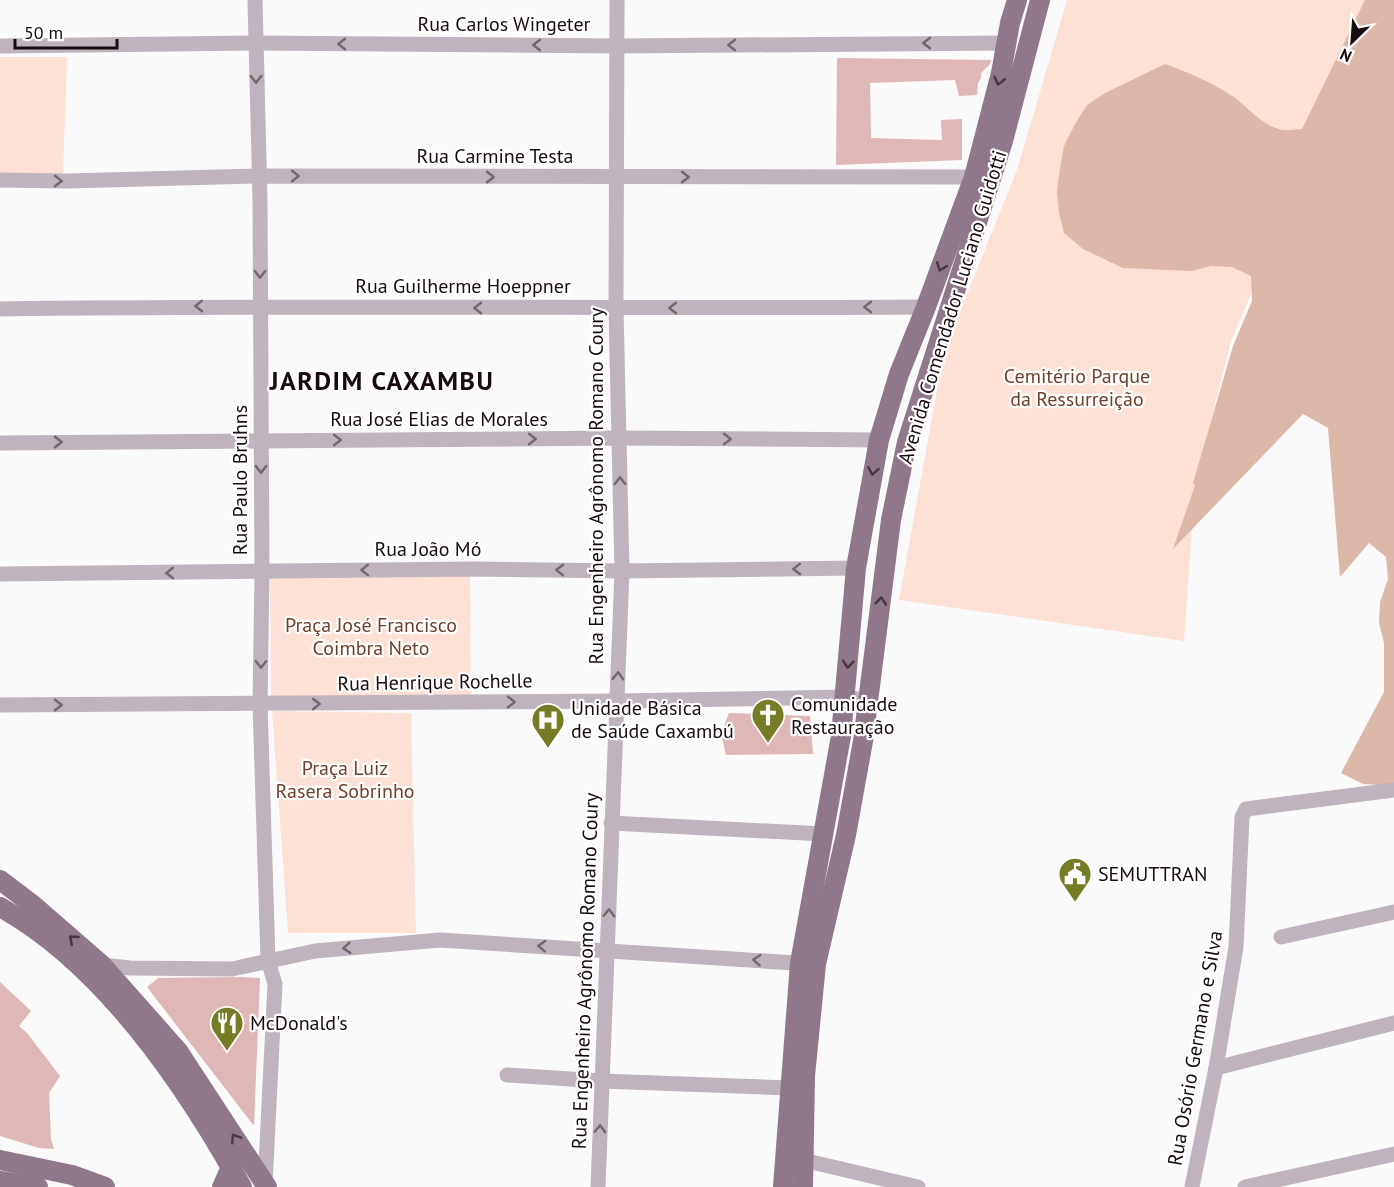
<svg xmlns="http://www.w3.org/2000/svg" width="1394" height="1187" font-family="'PT Sans',sans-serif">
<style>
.green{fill:#fde1d6}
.forest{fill:#dcb8aa}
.building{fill:#dfb7b6}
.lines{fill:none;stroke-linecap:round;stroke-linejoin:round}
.minor{stroke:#bfb3bd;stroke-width:15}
.major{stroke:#8e788a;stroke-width:20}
.oneway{stroke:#73676f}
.oneway2{stroke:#473741}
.labels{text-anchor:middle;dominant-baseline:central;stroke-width:4.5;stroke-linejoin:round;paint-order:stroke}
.street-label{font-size:20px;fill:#170b10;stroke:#fff}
.park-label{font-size:20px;fill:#6f3d29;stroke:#fff}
.poi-label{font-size:20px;fill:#170b10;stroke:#fff;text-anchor:start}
.district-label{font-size:26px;font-weight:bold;letter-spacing:1.5px;fill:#170b10;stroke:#fff}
</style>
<rect width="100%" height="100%" fill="#fafafa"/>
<g class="green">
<path d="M1067,0H1371L1316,142L1231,341L1195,483L1184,641L899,600L944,351L1017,170Z"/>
<path d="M0,57H67L63,175L0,174Z"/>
<path d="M470,575L471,697H271L270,576Z"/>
<path d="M272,711L411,713L416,933H288Z"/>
</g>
<path class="forest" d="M1365,0H1394V786L1363,784L1341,773L1384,692V643L1379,623L1380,602L1388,579L1386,557L1369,543L1340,577L1328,428L1303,414L1173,549L1195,485L1193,483L1233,346L1252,301L1251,276L1232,267L1211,266L1191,271L1123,268L1083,249L1064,233L1059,213L1057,191L1060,168L1064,146L1075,124L1087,105L1105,93L1165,64C1187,72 1209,81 1229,94C1247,105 1258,123 1279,129C1285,132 1295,129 1302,129Z"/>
<g class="building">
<path d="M837,58L991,60L990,64L981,73V78L978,83L977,95L959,96L955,80L870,83L871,138L942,140L941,120L962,119V160L836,165Z"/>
<path d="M729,713L810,716L813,754L726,755L721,734Z"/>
<path d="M240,977L260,978L254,1126L147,987L158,978Z"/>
<path d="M0,982L31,1011L19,1026L27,1033L60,1076L49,1093L51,1139L54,1149L39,1148L0,1136Z"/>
</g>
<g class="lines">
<g class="minor">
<path d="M255,0L260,200L262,572L260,704L268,960L275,984L265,1185"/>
<path d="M0,46L255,43L617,46L1007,43"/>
<path d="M0,180L68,181L260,176L974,177L983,180"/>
<path d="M0,309C309,305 618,309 926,307"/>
<path d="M0,443L619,438L879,440"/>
<path d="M0,574L475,569L622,571L856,568"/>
<path d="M0,705L617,701L845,697L869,701"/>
<path d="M611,823L824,834"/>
<path d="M1281,937L1394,912"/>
<path d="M102,965L130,968L232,969L315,951L440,940L810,964"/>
<path d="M1216,1068L1394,1023"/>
<path d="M507,1075L602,1081L789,1088"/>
<path d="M803,1160L918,1187"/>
<path d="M598,1187L622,571L616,309L617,0"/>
<path d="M1192,1187L1216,1068L1236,947L1242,817L1246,809L1394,790"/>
<path d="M1245,1187L1394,1154"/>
</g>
<g class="major">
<path d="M0,880L33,905L102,965L178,1051L267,1187"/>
<path d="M0,907C103,964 186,1086 242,1187"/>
<path d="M0,1160L72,1175L105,1187"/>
<path d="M0,1181L38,1187"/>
<path d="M222,1187L231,1167"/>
<path d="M783,1187L800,963L841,736L856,568L879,440L899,374L926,307L974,177L1001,73L1010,23L1017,0"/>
<path d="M803,1187L805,1076L816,964L846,835L863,741L891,520L907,442L1003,141L1040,0"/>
</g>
</g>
<defs><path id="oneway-chevron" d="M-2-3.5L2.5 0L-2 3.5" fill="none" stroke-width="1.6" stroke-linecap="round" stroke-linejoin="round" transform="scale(1.5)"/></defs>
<g class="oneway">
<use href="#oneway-chevron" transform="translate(927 43) rotate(180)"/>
<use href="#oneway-chevron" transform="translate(342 44) rotate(-180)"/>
<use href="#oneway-chevron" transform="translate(537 45) rotate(-180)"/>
<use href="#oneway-chevron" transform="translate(732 45) rotate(180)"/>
<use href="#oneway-chevron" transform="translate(256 79) rotate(89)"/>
<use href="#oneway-chevron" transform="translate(295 176)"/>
<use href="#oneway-chevron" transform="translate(490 177)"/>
<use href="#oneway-chevron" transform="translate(685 177)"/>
<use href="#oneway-chevron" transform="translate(58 181) rotate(1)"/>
<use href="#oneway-chevron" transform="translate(260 274) rotate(90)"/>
<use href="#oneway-chevron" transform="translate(199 306) rotate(179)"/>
<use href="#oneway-chevron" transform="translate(868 307) rotate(180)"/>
<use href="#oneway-chevron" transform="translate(478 308) rotate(-180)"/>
<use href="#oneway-chevron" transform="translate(673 308) rotate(180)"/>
<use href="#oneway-chevron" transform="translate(532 439)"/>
<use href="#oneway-chevron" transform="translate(727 439)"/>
<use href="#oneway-chevron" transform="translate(337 440)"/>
<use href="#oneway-chevron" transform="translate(58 442)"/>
<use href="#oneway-chevron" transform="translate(261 469) rotate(90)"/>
<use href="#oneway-chevron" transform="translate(620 481) rotate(-91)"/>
<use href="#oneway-chevron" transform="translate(797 569) rotate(179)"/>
<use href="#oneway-chevron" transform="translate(365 570) rotate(179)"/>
<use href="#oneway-chevron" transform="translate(560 570) rotate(-179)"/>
<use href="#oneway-chevron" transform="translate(170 573) rotate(179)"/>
<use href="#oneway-chevron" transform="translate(261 664) rotate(91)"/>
<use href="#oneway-chevron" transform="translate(618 676) rotate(-88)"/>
<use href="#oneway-chevron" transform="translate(511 702)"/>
<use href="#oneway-chevron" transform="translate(316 704) rotate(-1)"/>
<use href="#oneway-chevron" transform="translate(58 705)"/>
<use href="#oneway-chevron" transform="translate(609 913) rotate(-88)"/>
<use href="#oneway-chevron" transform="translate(542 946) rotate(-177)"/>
<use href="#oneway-chevron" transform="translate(347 948) rotate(175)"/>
<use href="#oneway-chevron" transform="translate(757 960) rotate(-176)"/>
<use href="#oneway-chevron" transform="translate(600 1129) rotate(-88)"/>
</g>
<g class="oneway2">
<use href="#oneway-chevron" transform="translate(999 81) rotate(103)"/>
<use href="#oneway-chevron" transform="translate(941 267) rotate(110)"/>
<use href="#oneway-chevron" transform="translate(873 471) rotate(100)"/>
<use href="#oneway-chevron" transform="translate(881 601) rotate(-83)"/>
<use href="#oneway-chevron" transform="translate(848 664) rotate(95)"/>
<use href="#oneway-chevron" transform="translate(73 939) rotate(-139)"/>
<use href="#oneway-chevron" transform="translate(235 1138) rotate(-123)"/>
</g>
<defs>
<g id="church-pin" transform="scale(1.725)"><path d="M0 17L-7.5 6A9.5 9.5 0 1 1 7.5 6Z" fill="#767c26" stroke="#fff"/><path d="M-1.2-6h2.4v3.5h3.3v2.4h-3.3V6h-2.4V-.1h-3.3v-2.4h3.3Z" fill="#fff"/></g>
<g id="hospital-pin" transform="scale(1.725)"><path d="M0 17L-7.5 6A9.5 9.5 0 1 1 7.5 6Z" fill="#767c26" stroke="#fff"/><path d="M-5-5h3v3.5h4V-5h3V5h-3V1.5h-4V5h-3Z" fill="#fff"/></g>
<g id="civic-pin" transform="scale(1.725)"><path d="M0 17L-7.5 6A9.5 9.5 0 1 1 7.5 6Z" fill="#767c26" stroke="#fff"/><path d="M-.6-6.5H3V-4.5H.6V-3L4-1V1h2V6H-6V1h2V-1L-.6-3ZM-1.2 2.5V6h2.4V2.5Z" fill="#fff"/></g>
<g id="restaurant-pin" transform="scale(1.725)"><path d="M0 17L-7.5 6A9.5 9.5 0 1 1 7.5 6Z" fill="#767c26" stroke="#fff"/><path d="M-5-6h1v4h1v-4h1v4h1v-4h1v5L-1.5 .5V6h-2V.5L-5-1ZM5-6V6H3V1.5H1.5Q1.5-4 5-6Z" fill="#fff"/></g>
</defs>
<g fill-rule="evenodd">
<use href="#church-pin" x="768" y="715"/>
<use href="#hospital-pin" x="548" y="720"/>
<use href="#civic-pin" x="1075" y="874"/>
<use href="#restaurant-pin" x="227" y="1023"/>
</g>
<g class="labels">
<g class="street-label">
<text x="504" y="24">Rua Carlos Wingeter</text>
<text x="495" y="156">Rua Carmine Testa</text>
<text x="463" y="286">Rua Guilherme Hoeppner</text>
<text transform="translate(952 307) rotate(-73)">Avenida Comendador Luciano Guidotti</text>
<text x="439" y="419">Rua José Elias de Morales</text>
<text transform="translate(240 480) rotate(-90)">Rua Paulo Bruhns</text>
<text transform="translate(596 486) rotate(-90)">Rua Engenheiro Agrônomo Romano Coury</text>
<text x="428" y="549">Rua João Mó</text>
<text transform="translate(435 682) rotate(-1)">Rua Henrique Rochelle</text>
<text transform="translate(585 971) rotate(-88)">Rua Engenheiro Agrônomo Romano Coury</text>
<text transform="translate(1195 1048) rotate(-80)">Rua Osório Germano e Silva</text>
</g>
<g class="park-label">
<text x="1077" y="376">Cemitério Parque<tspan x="1077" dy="23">da Ressurreição</tspan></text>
<text x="371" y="625">Praça José Francisco<tspan x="371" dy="23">Coimbra Neto</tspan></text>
<text x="345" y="768">Praça Luiz<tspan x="345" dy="23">Rasera Sobrinho</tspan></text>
</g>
<g class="poi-label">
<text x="791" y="704">Comunidade<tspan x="791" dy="23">Restauração</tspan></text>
<text x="571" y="708">Unidade Básica<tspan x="571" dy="23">de Saúde Caxambú</tspan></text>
<text x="1098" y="874">SEMUTTRAN</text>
<text x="250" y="1023">McDonald's</text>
</g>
<g class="district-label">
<text x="382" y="380">JARDIM CAXAMBU</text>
</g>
</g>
<g transform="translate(1352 42) rotate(205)" stroke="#ffffff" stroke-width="4.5" paint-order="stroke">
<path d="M0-4.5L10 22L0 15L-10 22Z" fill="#170b10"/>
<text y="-9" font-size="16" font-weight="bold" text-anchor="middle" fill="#170b10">N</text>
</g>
<path d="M15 39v9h102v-9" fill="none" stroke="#170b10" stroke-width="3"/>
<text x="24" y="39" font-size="18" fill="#170b10" stroke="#ffffff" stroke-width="4.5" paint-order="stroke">50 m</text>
</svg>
